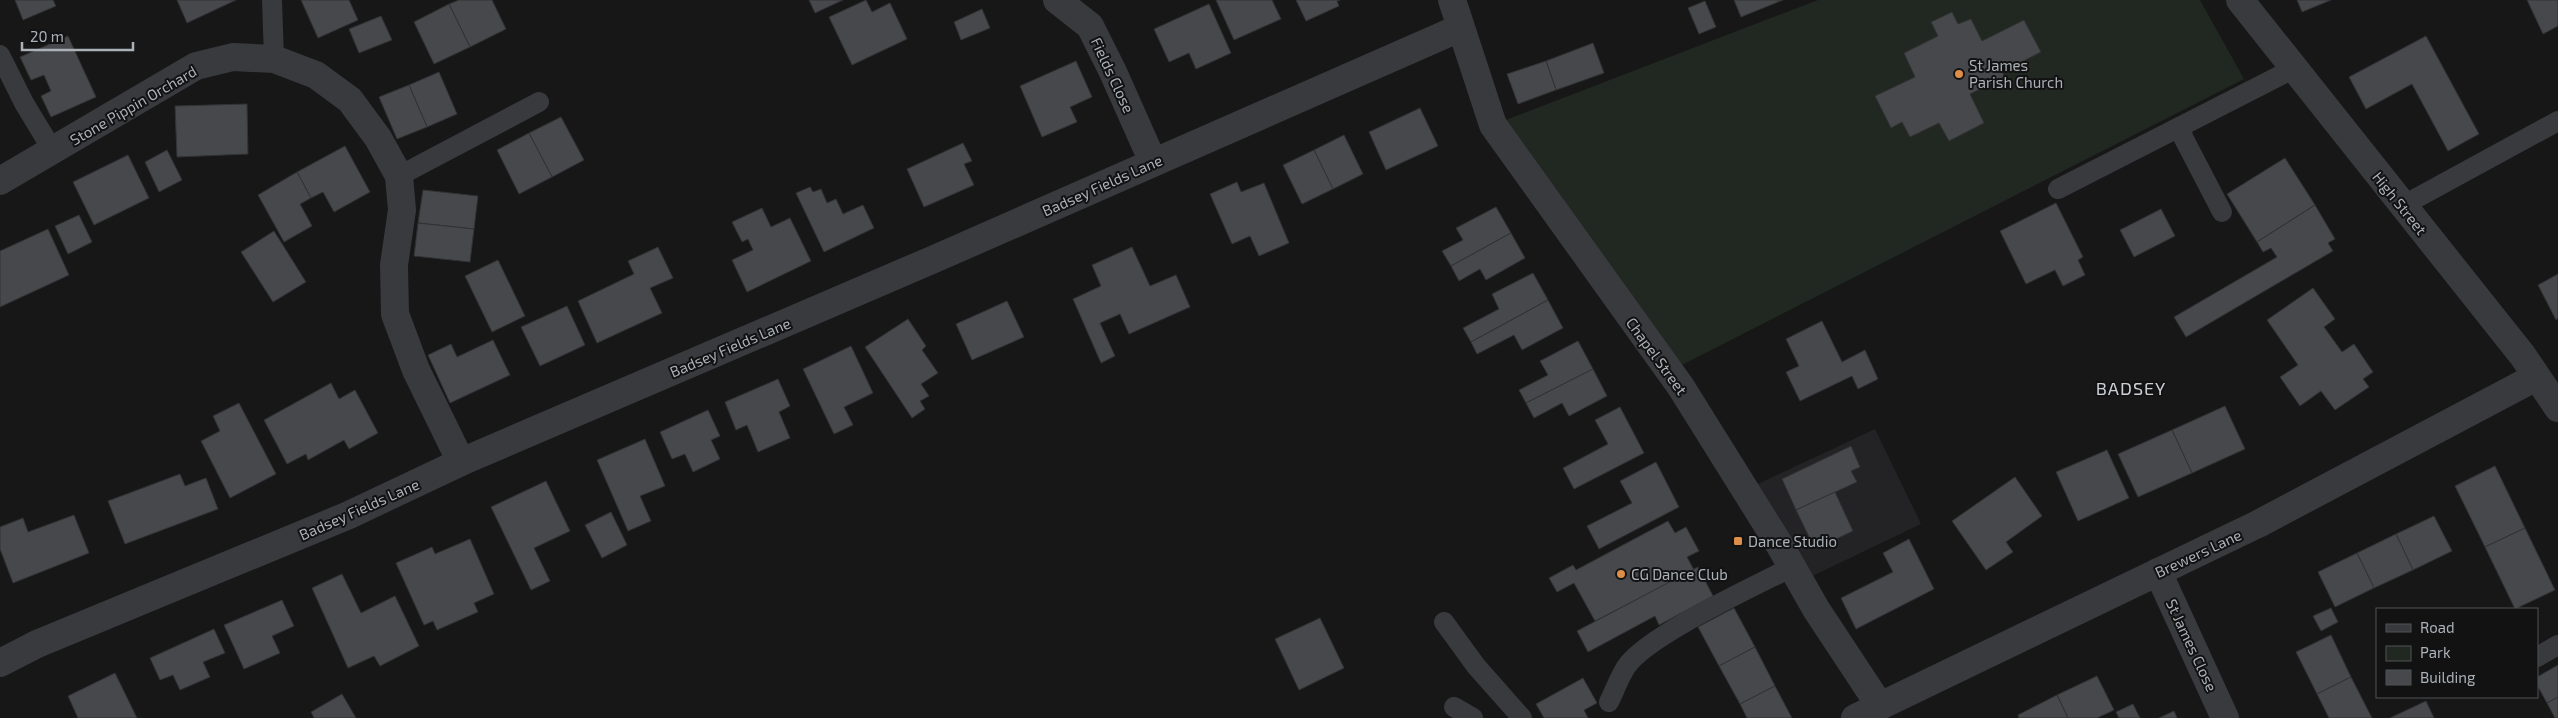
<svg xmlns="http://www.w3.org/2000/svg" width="2558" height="718" font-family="'Exo 2',sans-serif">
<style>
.built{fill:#232325}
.green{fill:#212821}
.building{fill:#46484b;stroke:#313234}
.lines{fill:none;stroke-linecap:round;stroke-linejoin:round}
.lane{stroke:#383a3d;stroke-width:20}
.street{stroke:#383a3d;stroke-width:28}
.poi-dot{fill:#de8e49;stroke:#121213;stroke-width:2}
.labels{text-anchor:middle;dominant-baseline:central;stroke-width:4;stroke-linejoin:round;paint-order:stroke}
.poi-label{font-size:15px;fill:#aab1b7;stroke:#121213;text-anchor:start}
.street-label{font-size:15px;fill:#aab1b7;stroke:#121213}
.quarter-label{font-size:18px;letter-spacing:1px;fill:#cbcfd3;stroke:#121213}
</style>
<rect width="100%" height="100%" fill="#171718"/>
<path class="built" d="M1875,429L1921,524L1802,581L1749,488Z"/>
<path class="green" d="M1818,0H2200L2244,79L1670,371L1493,125Z"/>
<g class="building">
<path d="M15,0H53L56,6L23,20Z"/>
<path d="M177,0H236L187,23Z"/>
<path d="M301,0H349L358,20L318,38Z"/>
<path d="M459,0H492L506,29L470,47L449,4Z"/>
<path d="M809,0H843L815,13Z"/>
<path d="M866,0L872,12L890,3L907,39L852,65L829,17Z"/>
<path d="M1216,0H1272L1281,19L1234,40Z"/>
<path d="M1296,0H1340L1337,1L1339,6L1306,21Z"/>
<path d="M1734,0H1783L1741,17Z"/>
<path d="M2297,0H2331L2302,12Z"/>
<path d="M2527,0H2558V26L2543,34Z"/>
<path d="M1705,1L1716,27L1699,34L1688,8Z"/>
<path d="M449,4L470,47L434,64L414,22Z"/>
<path d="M1209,4L1231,53L1196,69L1189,53L1169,62L1154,29Z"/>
<path d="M982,9L990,28L961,40L954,22Z"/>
<path d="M1952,12L1958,24L1971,19L1982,41L2024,20L2041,52L2002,72L2005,77L1970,94L1984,123L1949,141L1939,123L1910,137L1902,122L1891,128L1875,96L1915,77L1904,53L1938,36L1931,22Z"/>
<path d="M381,16L392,40L359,53L349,29Z"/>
<path d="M68,36L96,97L51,117L41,96L51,91L44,75L31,80L20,57Z"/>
<path d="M2426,36L2479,134L2448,151L2412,84L2366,109L2349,77Z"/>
<path d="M1593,43L1604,73L1556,90L1546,61Z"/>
<path d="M1076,61L1092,97L1070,107L1077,122L1042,137L1020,86Z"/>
<path d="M1546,61L1556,90L1518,104L1507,74Z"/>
<path d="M439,72L457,114L427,127L409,85Z"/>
<path d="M409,85L427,127L397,139L379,97Z"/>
<path d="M247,104L248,154L177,157L175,106Z"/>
<path d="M1420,108L1438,146L1386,170L1369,132Z"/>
<path d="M561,117L584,160L552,177L529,133Z"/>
<path d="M529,133L552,177L519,194L497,150Z"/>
<path d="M1344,135L1363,174L1333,189L1314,150Z"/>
<path d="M963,143L972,161L964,164L974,185L924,207L907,169Z"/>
<path d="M345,146L370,192L334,212L323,192L311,198L297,172Z"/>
<path d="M167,150L182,180L159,192L145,162Z"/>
<path d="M1314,150L1333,189L1302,204L1283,165Z"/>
<path d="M128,155L149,198L94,225L73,182Z"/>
<path d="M2285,158L2315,205L2257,242L2227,194Z"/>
<path d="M297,172L311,198L300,204L312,226L284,242L258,195Z"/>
<path d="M1237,182L1241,192L1264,183L1289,243L1259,256L1250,236L1232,244L1210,194Z"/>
<path d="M810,187L813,192L821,189L827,203L836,199L843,214L863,205L874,228L824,252L796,193Z"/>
<path d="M423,190L478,196L474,229L418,223Z"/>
<path d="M2056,203L2083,257L2078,260L2085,275L2063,286L2055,270L2026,284L2000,231Z"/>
<path d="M2315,205L2335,239L2328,243L2333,251L2186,337L2174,317L2277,257L2271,248L2263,252L2257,242Z"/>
<path d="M1496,207L1511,233L1451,266L1442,251L1463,240L1456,228Z"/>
<path d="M762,208L771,227L790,218L811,261L747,292L732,260L753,250L748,239L742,242L732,222Z"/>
<path d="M2161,209L2175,236L2134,257L2120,230Z"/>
<path d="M79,215L92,242L68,254L55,226Z"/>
<path d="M418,223L474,229L470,262L414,256Z"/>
<path d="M48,229L69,275L0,307V251Z"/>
<path d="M274,231L306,282L273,302L241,252Z"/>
<path d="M1511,233L1525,258L1486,280L1480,269L1459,281L1451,266Z"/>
<path d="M658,247L673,278L650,288L662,313L597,343L578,301L634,274L628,261Z"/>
<path d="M1132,247L1150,286L1176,275L1190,307L1129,334L1120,314L1100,323L1115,356L1101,363L1073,299L1101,286L1092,265Z"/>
<path d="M498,260L525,316L492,332L465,276Z"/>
<path d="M1533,273L1548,300L1471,342L1463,328L1499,309L1492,294Z"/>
<path d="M2558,274V318L2556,320L2538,285Z"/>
<path d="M2313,288L2335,319L2324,327L2342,352L2354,344L2373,372L2363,379L2369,387L2335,410L2321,391L2300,406L2280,377L2298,365L2267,320Z"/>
<path d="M1548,300L1563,328L1522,350L1514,335L1477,354L1471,342Z"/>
<path d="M1007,301L1024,337L972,360L956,324Z"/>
<path d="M567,306L585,345L540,366L521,327Z"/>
<path d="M908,319L926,346L922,350L938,373L921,384L929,396L920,401L925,409L912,418L865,347Z"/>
<path d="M1822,321L1842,362L1865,350L1878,379L1858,389L1852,376L1800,401L1786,372L1799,366L1786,339Z"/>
<path d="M493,340L510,375L450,403L428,355L451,344L457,357Z"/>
<path d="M1578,341L1593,369L1526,403L1519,390L1548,375L1540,361Z"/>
<path d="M851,346L873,393L844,407L853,425L834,434L803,369Z"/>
<path d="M1593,369L1607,396L1569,416L1562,403L1534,418L1526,403Z"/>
<path d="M778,379L790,406L779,412L790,438L758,452L747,425L736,430L725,402Z"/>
<path d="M331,383L339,399L355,390L378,433L349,449L344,440L308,460L306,454L287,464L264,420Z"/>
<path d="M239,403L276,474L230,498L201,441L220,431L213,416Z"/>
<path d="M2225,406L2245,449L2192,473L2172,430Z"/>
<path d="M1620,407L1644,453L1574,489L1563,468L1608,444L1595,420Z"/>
<path d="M708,410L720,436L711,440L720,459L693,472L685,454L672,459L660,432Z"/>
<path d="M2172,430L2192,473L2138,497L2118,454Z"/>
<path d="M645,439L665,486L640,496L651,521L628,531L597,460Z"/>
<path d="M1851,446L1860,467L1851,471L1857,482L1796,510L1782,479Z"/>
<path d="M2107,450L2129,498L2078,521L2056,472Z"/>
<path d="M1656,462L1679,507L1599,549L1587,526L1632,503L1620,481Z"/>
<path d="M2495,466L2525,528L2485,547L2455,486Z"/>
<path d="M180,474L185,486L206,478L218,509L125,544L108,501Z"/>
<path d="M2015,477L2042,516L2006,542L2013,552L1986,570L1952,521Z"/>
<path d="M546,481L570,531L534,548L550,581L531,590L491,507Z"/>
<path d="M1835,492L1853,531L1815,549L1796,510Z"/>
<path d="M611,512L627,545L602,558L585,525Z"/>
<path d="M74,515L89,553L13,583L0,549V527L23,518L28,532Z"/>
<path d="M2434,516L2452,551L2413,570L2396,534Z"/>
<path d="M1668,521L1675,533L1686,527L1699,551L1687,557L1694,570L1595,621L1574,583L1557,592L1549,578L1573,565L1576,570Z"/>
<path d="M2525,528L2555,590L2515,609L2485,547Z"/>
<path d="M2396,534L2413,570L2374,588L2357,553Z"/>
<path d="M470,539L494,594L474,603L478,612L437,630L433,621L424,625L396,563L432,547L435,554Z"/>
<path d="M1909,539L1934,589L1856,629L1841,598L1893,572L1883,553Z"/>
<path d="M2357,553L2374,588L2335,607L2318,572Z"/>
<path d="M1698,567L1713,596L1659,625L1655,616L1588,652L1577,631Z"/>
<path d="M342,574L361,613L395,596L419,646L380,666L374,656L348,668L312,588Z"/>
<path d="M282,600L294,626L272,636L280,653L244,669L224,625Z"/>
<path d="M1734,608L1755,647L1719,666L1698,627Z"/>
<path d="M2331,608L2338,622L2321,631L2313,616Z"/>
<path d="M1320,618L1344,668L1299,690L1275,639Z"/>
<path d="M214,629L225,653L203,662L210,677L180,690L173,675L160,680L150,658Z"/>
<path d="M2331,635L2351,677L2317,694L2296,652Z"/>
<path d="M1755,647L1775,686L1740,704L1719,666Z"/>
<path d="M2558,665V697L2547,703L2537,685V677Z"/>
<path d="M115,673L137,718H78L68,696Z"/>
<path d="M2097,676L2114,710L2097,718H2068L2057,695Z"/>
<path d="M2351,677L2372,718H2329L2317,694Z"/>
<path d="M1583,678L1597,703L1584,710L1588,718H1544L1536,704Z"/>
<path d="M1775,686L1792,718H1747L1740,704Z"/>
<path d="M342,694L356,718H314L311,712Z"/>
<path d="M2057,695L2068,718H2019L2018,715Z"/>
<path d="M2558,697V718H2555L2547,703Z"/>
<path d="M2426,701L2434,718H2390Z"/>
<path d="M2133,704L2140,718H2119L2116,712Z"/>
<path d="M2174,711L2177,718H2159Z"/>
</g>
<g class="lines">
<g class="lane">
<path d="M272,0L274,59"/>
<path d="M0,55L24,103L53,151"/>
<path d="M2181,126L2183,137L2222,212"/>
<path d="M399,176L539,102"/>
<path d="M2058,189L2293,69"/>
<path d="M2402,206L2558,121"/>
<path d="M1444,622L1476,666L1522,718"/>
<path d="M2537,657L2558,645"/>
<path d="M1609,702C1615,690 1619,678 1626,667C1646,636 1755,586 1792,567"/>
<path d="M1454,707L1473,718"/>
</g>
<g class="street">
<path d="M1057,0L1090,26L1113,72L1153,162"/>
<path d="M1452,0L1493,125L1681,387L1779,544L1816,609L1880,706"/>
<path d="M2240,0L2523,356L2558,408"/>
<path d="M0,181L196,66L233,57L274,59L316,75L350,100L378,138L399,176L402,210L394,265L395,314L416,370L461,462"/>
<path d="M2158,572L2225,718"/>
<path d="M0,663L37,644L349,515L461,462L932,260L1460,28"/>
<path d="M1855,718L2258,524L2536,377"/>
</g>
</g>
<g class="poi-dot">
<circle cx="1959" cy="74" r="5"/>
<rect x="1733" y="536" width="10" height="10" rx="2.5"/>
<circle cx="1621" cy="574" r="5"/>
</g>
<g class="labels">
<g class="poi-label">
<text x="1969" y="65">St James<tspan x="1969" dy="17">Parish Church</tspan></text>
<text x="1748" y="541">Dance Studio</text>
<text x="1631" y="574">CG Dance Club</text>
</g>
<g class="street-label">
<text transform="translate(1113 75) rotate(65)">Fields Close</text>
<text transform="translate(133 105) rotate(-30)">Stone Pippin Orchard</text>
<text transform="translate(1102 185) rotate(-24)">Badsey Fields Lane</text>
<text transform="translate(2400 203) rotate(51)">High Street</text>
<text transform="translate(730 347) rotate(-23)">Badsey Fields Lane</text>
<text transform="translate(1657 356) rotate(54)">Chapel Street</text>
<text transform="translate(359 509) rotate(-24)">Badsey Fields Lane</text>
<text transform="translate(2198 553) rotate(-25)">Brewers Lane</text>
<text transform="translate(2192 645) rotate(65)">St James Close</text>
</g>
<g class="quarter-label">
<text x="2131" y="388">BADSEY</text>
</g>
</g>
<rect x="2376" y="608" width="162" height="90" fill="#121213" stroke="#4f5255"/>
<rect x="2386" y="624" width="25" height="8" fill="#383a3d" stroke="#4f5255"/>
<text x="2420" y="633" font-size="15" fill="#aab1b7">Road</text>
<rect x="2386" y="646" width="25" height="15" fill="#212821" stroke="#4f5255"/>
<text x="2420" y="658" font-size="15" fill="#aab1b7">Park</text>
<rect x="2386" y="670" width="25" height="15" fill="#46484b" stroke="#4f5255"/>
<text x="2420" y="683" font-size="15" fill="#aab1b7">Building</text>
<path d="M22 42v8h111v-8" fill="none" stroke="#aab1b7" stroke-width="2.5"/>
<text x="30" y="42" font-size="15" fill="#aab1b7" stroke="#121213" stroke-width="4" paint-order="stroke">20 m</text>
</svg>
